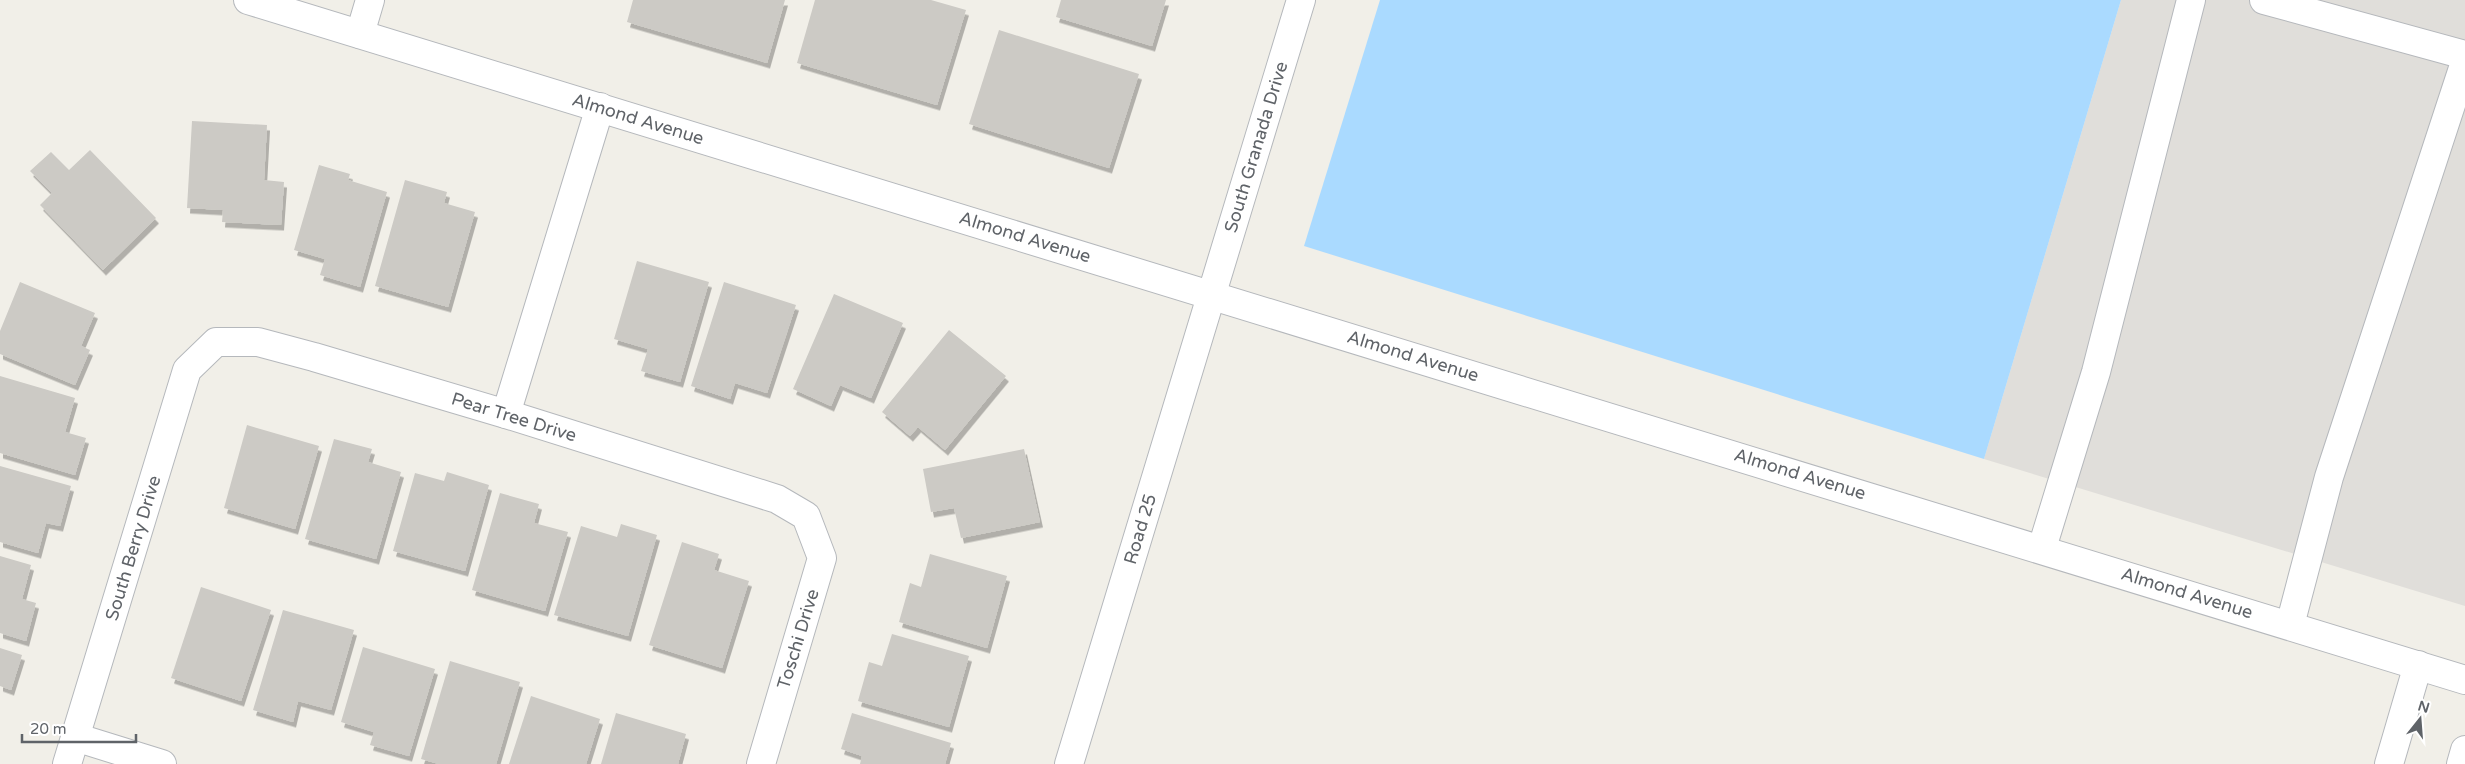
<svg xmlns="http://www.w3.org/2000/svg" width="2465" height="764" font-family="'Varela Round',sans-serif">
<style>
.industrial{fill:#e0deda}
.water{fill:#aadaff}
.building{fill:#cccac5;filter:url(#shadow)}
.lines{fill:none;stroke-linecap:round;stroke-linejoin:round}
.minor-casing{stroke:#b5b8bc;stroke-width:30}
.minor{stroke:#fff;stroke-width:28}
.labels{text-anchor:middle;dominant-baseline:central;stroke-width:4.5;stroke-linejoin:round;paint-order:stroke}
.street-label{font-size:18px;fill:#5f6368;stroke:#fff}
</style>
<defs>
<filter id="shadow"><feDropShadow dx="3" dy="5.5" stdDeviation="0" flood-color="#0004"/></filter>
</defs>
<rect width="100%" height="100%" fill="#f1efe8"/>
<path class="industrial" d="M2121,0H2465V606L1984,459Z"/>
<path class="water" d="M1380,0H2121L1984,459L1304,246Z"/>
<g class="building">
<path d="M633,0H785L767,63L627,22Z"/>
<path d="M815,0H931L966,10L937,105L797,63Z"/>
<path d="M1061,0H1166L1152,46L1056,17Z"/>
<path d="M999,30L1139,74L1109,168L969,124Z"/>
<path d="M192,121L267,125L264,180L284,182L281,225L222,222L223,210L187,208Z"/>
<path d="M90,150L156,218L103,270L40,205L52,193L30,171L51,152L69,170Z"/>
<path d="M319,165L350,174L348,180L387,192L360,287L320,275L325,259L294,250Z"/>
<path d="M405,180L447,192L444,203L475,212L448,307L375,286Z"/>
<path d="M637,261L709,282L680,382L641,371L648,349L614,339Z"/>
<path d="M20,282L95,313L81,346L90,350L75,385L0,354V331Z"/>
<path d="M724,282L796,305L767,393L735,383L730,399L691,386Z"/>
<path d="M834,294L903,323L871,398L840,385L831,406L793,389Z"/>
<path d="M949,330L1006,376L945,450L918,427L910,436L882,412Z"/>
<path d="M0,376L75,398L65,432L86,438L75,475L0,453Z"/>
<path d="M247,425L319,446L295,529L224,508Z"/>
<path d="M334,439L372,449L368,462L401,472L376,559L305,539Z"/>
<path d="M1024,449L1040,522L961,538L954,508L931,512L923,469Z"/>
<path d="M0,466L71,486L60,526L46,523L38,553L0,542Z"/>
<path d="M447,472L489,485L465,571L393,551L415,473L444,481Z"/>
<path d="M500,493L539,504L534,523L568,532L545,611L472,590Z"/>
<path d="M621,524L657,535L628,636L554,615L581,526L617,537Z"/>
<path d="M682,542L719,554L714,570L749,581L722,668L649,645Z"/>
<path d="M930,554L1007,576L987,648L899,622L910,583L921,587Z"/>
<path d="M0,556L31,565L22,599L36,603L26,641L0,633Z"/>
<path d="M201,587L271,610L241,701L171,678Z"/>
<path d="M283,610L354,630L331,710L298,701L293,722L253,710Z"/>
<path d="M892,634L969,656L949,727L858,701L869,662L882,666Z"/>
<path d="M363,647L435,669L409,756L370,745L374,732L341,722Z"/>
<path d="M0,648L22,655L11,690L0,686Z"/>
<path d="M450,661L520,682L496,764H439L421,759Z"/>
<path d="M531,696L600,719L586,764H509Z"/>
<path d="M616,713L686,734L678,764H601Z"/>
<path d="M852,713L951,743L945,764H860L862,756L841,749Z"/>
</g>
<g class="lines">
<g class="minor-casing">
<g id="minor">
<path d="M248,0L2465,680"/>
<path d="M2264,0L2465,55"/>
<path d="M360,34L370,0"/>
<path d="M506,414L600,107"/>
<path d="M2042,548L2096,372L2191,0"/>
<path d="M2290,625L2329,477L2465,62"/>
<path d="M75,737L162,764"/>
<path d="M67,764L187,370L216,342H258L314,357L506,414L777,499L806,516L822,558L761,764"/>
<path d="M1069,764L1301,0"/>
<path d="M2389,764L2418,665"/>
<path d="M2461,764L2465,750"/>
</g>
</g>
<use href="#minor" class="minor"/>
</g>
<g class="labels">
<g class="street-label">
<text transform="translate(638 119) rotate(17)">Almond Avenue</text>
<text transform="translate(1256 147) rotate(-73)">South Granada Drive</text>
<text transform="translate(1025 237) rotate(17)">Almond Avenue</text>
<text transform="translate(1413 356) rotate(17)">Almond Avenue</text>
<text transform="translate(514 417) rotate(17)">Pear Tree Drive</text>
<text transform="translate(1800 474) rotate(17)">Almond Avenue</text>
<text transform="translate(1140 529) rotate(-73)">Road 25</text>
<text transform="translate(133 548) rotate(-73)">South Berry Drive</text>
<text transform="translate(2187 593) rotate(17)">Almond Avenue</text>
<text transform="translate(798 639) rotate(-73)">Toschi Drive</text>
</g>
</g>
<g transform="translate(2420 719) rotate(17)" stroke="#ffffff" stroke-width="4" paint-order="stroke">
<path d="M0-4L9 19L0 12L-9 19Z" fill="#5f6368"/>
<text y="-8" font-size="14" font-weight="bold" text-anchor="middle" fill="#5f6368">N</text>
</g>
<path d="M22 734v8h114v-8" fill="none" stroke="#5f6368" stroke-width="2.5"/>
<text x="30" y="734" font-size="15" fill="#5f6368" stroke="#ffffff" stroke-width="4" paint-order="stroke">20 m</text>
</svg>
